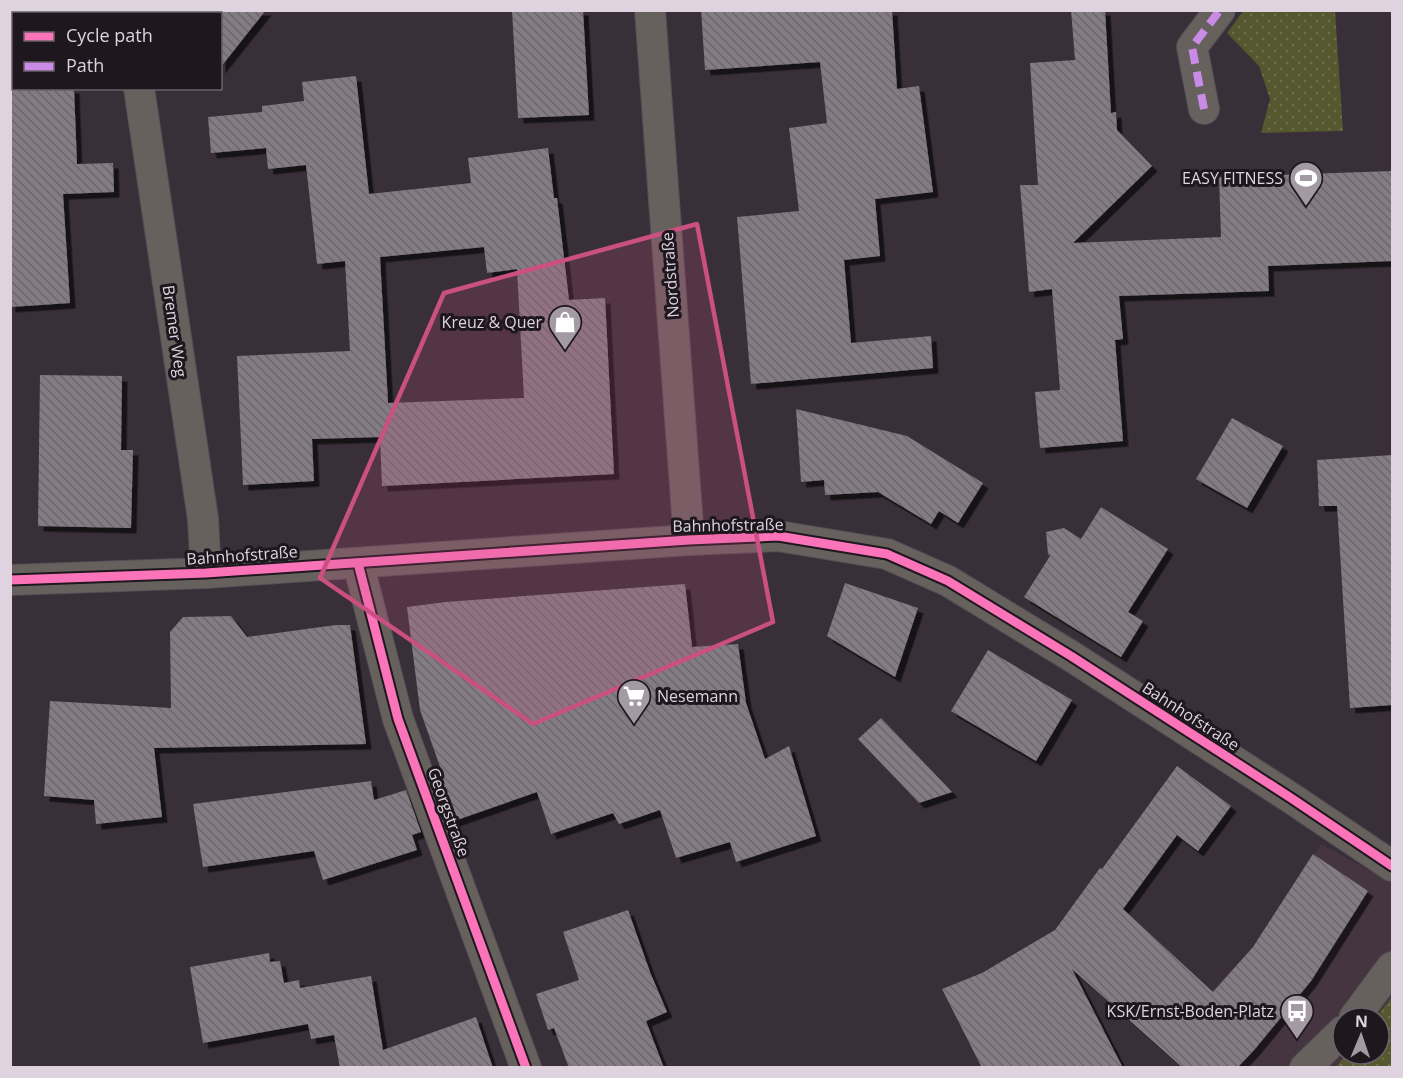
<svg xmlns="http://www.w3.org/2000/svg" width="1403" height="1078" font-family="'Open Sans',sans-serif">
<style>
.commercial{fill:#453541}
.grass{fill:url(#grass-dots)}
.building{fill:url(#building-back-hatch);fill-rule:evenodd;filter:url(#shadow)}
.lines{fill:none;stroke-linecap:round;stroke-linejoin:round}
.minor-casing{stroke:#554d55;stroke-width:32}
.minor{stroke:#67615e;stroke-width:30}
.quiet{stroke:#ca8be6;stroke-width:8;stroke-dasharray:15 8;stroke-linecap:butt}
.cycleway-casing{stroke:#1e171e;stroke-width:13}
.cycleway{stroke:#fb73b8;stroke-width:9}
.marked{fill:#ca5082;fill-opacity:0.2;stroke:#ca5082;stroke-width:4.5;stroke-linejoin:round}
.labels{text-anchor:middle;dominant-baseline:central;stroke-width:6;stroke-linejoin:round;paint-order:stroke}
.poi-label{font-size:16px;fill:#ded3de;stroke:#1e171e;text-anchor:end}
.street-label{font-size:16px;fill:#ded3de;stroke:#1e171e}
</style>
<defs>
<pattern id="grass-dots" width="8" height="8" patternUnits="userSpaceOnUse" patternTransform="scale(1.5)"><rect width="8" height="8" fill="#55582e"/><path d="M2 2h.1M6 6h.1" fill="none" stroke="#6d6f4c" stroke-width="1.8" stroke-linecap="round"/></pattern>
<pattern id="building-back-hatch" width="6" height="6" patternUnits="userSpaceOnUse" patternTransform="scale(1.5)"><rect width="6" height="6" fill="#837b83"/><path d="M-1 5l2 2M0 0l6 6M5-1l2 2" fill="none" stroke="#6d666d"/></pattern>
<filter id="shadow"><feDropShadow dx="5.5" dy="5.5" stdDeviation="0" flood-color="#0009"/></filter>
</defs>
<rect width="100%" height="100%" fill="#382f38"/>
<path class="commercial" d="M1321,844L1392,883V997L1375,1018H1343V1054H1346L1336,1067H1181L1159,1047L1253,947Z"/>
<g class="grass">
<path d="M1244,10L1335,11L1343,131L1261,133L1270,99L1259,66L1227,33Z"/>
<path d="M1392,997V1067H1336L1346,1054H1379V1018H1375Z"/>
</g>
<g class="building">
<path d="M220,10H266L220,68Z"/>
<path d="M512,10H583L589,115L518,118Z"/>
<path d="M701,10H892L897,89L919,86L933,192L875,199L880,256L844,260L851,343L931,336L933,368L751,384L737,217L799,211L789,128L827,123L820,62L705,70Z"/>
<path d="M1071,10H1105L1111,113L1116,112L1117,130L1152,166L1073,243L1221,237L1219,177L1392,171V261L1268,266L1269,291L1119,296L1123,339L1115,340L1123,441L1040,448L1035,392L1060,390L1052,289L1029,292L1020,185H1038L1030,63L1075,60Z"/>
<path d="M356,76L369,194L471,183L468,158L548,148L554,198H557L569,300L605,298L614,474L382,486L380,437L312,439L314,481L243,485L237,356L350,351L345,261L317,264L306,165L268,169L266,148L211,153L208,117L262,112V106L304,101L302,82ZM484,247L487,273L517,269L524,398L388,403L380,257Z"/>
<path d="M10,88H74L77,164L113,163L114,192L63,194L70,303L10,307Z"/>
<path d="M40,375L122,376L121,450H133L131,528L38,526Z"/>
<path d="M796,409L907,436L983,483L958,523L939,511L931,524L878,492L825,495L824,480L801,482Z"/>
<path d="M1232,418L1283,446L1247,508L1196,479Z"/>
<path d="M1392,455V705L1350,708L1337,506H1319L1317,460Z"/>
<path d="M1101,507L1168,549L1128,612L1143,621L1121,657L1024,597L1050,556L1048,554L1046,532L1064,528L1081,539Z"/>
<path d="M845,583L918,608L895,677L827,636Z"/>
<path d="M685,584L692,647L738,644L746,703L765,759L789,746L816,836L736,862L730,842L676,858L660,810L619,824L613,813L551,834L537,792L454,821L438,779L444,778L420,710L407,607L446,602Z"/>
<path d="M231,616L247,637L336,625H350L366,744L154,748L162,817L96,824L94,800L44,796L50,701L171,708L170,632L183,617Z"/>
<path d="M988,650L1072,700L1036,761L951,711Z"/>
<path d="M881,718L935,774L952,792L919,803L858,739Z"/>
<path d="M1177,766L1231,806L1198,851L1177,835L1123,909L1213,992L1253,947L1313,854L1368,891L1311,981L1255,1049L1237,1068H1183L1072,969L1123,1068H982L942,989L982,973L1055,930L1100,868L1102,869Z"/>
<path d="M371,781L374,800L406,790L421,832L412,835L417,850L323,880L314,851L203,867L193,804Z"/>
<path d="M628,910L650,972L667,1012L646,1021L664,1068H569L554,1028L548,1030L536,994L579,980L563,932Z"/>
<path d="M269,953L270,962L280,961L284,983L299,980L300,988L371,976L383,1050L476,1017L493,1068H340L334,1035L311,1039L308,1024L203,1043L190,967Z"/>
</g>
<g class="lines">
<g class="minor-casing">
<g id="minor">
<path d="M127,10L128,14"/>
<path d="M650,10L689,540"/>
<path d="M139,88L203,519L206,573"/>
<path d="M1204,109L1192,47L1220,10"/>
<path d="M358,563L398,719L526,1068"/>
<path d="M10,580L206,573L689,540L778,536L887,554L948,581L1071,656L1291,798L1392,866"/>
<path d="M1354,1018L1392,967"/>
<path d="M1305,1068L1343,1031"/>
</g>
</g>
<use href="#minor" class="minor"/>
<path class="quiet" d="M1204,109L1192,47L1220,10"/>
<g class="cycleway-casing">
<g id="cycleway">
<path d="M358,563L398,719L526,1068"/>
<path d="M10,580L206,573L689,540L778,536L887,554L948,581L1071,656L1291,798L1392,866"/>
</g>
</g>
<use href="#cycleway" class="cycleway"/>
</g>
<path class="marked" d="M697,224L773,622L533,724L320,578L444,293Z"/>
<defs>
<g id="stadium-pin" transform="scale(1.725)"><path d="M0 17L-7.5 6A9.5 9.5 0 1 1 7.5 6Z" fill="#a49aa4" stroke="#1e171e"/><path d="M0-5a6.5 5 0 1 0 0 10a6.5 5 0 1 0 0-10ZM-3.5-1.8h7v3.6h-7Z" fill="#fff"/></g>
<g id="shop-pin" transform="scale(1.725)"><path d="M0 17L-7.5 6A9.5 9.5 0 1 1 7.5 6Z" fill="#a49aa4" stroke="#1e171e"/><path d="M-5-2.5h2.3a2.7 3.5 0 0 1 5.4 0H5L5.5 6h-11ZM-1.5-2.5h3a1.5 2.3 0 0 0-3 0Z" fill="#fff"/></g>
<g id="supermarket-pin" transform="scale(1.725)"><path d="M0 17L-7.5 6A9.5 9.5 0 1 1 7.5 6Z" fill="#a49aa4" stroke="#1e171e"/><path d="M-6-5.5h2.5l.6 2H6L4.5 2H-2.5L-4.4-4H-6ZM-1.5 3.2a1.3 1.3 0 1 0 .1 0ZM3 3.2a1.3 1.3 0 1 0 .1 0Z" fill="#fff"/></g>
<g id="bus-pin" transform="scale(1.725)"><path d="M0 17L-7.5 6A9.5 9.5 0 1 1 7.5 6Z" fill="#a49aa4" stroke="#1e171e"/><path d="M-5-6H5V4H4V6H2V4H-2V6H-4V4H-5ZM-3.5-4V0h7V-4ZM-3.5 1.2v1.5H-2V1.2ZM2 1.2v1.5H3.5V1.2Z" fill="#fff"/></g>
</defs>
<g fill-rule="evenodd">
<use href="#stadium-pin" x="1306" y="178"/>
<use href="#shop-pin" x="565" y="322"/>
<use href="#supermarket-pin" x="634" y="696"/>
<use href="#bus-pin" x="1297" y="1011"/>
</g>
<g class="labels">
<g class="poi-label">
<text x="1283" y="178">EASY FITNESS</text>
<text x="542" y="322">Kreuz &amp; Quer</text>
<text x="657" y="696" text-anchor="start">Nesemann</text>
<text x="1274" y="1011">KSK/Ernst-Boden-Platz</text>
</g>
<g class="street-label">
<text transform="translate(670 275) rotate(-94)">Nordstraße</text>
<text transform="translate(175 331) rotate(82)">Bremer Weg</text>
<text transform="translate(728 525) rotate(-1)">Bahnhofstraße</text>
<text transform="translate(242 555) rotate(-4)">Bahnhofstraße</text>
<text transform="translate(1191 716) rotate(33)">Bahnhofstraße</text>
<text transform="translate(449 812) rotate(70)">Georgstraße</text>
</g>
</g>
<rect width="1403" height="1078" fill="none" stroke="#ded3de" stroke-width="24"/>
<rect x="12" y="12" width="210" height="78" fill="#1e171e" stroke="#6b626b" stroke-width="1.5"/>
<rect x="24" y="32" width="30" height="9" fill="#fb73b8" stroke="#6b626b" stroke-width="1.5"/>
<text x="66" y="42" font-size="18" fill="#ded3de">Cycle path</text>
<rect x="24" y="62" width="30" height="9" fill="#ca8be6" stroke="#6b626b" stroke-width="1.5"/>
<text x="66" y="72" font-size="18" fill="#ded3de">Path</text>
<g transform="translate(1361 1036) rotate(2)"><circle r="28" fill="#1e171e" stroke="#6b626b" stroke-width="1.5"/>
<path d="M0-4.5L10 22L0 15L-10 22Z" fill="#a49aa4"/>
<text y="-9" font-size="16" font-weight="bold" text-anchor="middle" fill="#ded3de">N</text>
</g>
</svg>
